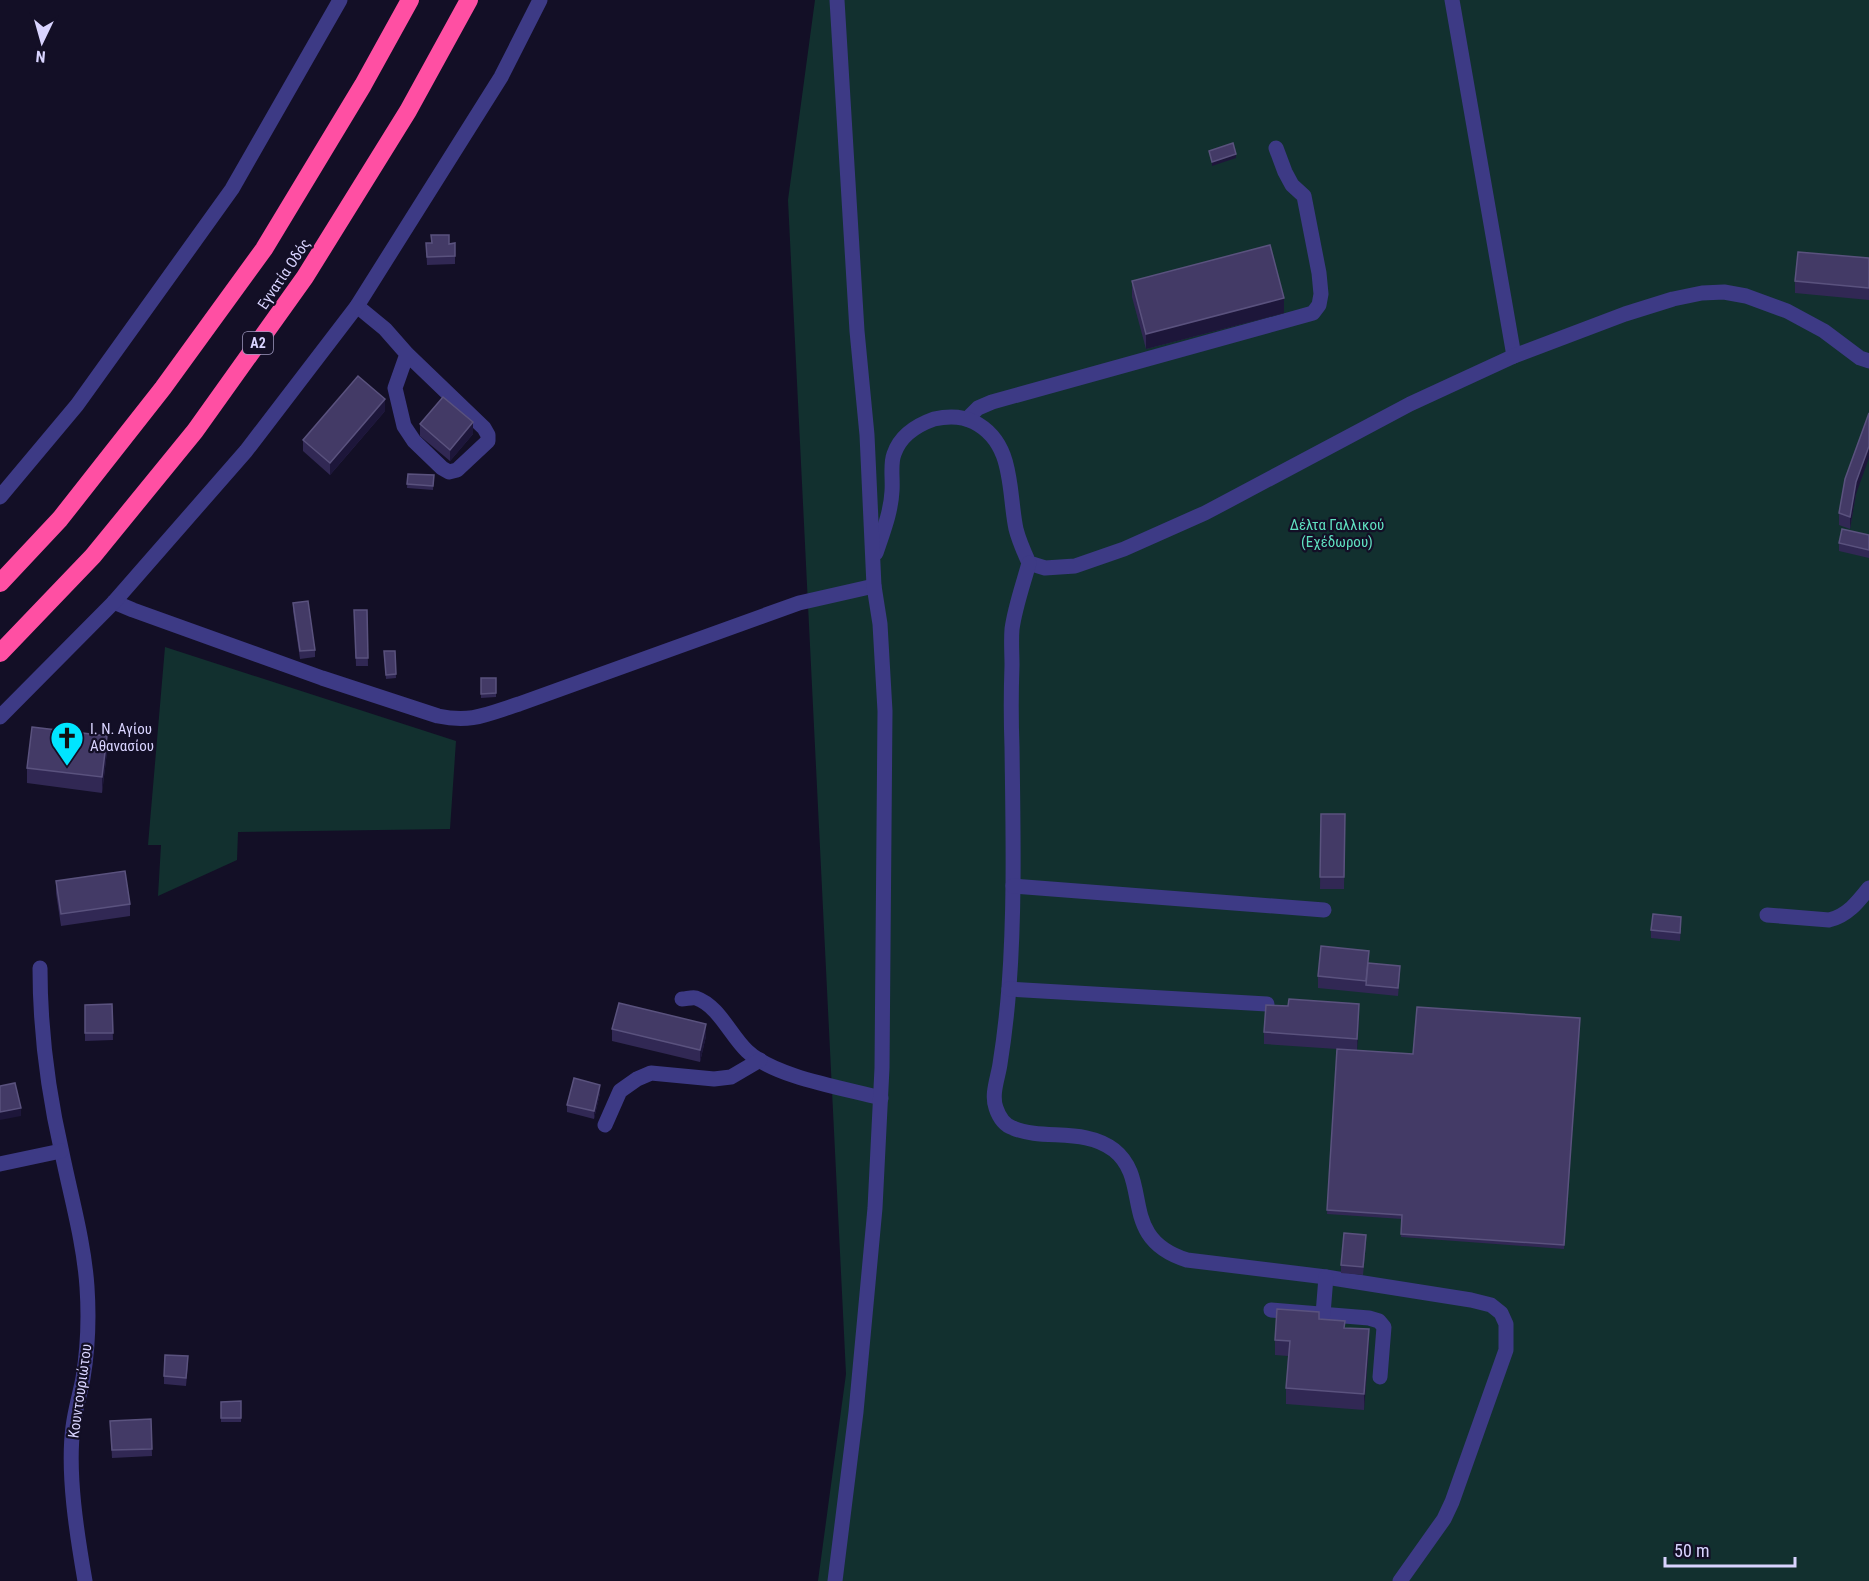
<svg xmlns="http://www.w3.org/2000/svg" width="1869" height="1581" font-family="'Roboto Condensed',sans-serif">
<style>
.green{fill:#12302f}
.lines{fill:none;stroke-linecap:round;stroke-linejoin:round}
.minor{stroke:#3d3a85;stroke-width:15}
.highway{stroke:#ff4fa3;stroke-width:18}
.wall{fill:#312854}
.shaded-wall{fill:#1d163a}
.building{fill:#433a66;stroke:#5a527e;stroke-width:1.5}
.labels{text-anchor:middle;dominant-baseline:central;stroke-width:4.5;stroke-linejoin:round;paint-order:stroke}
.shield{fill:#130f26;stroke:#9e99be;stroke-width:1.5}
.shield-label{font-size:14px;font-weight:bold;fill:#d9d4ff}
.street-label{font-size:15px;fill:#d9d4ff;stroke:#130f26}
.park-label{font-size:15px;fill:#5fe0c0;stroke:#130f26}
.poi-label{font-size:15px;fill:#d9d4ff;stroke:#130f26;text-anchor:start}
</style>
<rect width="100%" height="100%" fill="#130f26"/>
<g class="green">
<path d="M815,0H1869V1581H818L846,1374L788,200Z"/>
<path d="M165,647L456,741L450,829L238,832L237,860L158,896L161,845H148Z"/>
</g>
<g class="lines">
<g class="minor">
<path d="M1452,0L1514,356"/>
<path d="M357,306L385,329L407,354L484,428L488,435V441L457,470L449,472L442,468L414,441L404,426L395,388L407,354"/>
<path d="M967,419L978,408L992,402L1313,313L1319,305L1321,294L1319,273L1304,196L1292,185L1285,172L1276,148"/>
<path d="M0,497L77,405L232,189L340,0"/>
<path d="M876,553C883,532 891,512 892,491C893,479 890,464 894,454C900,436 917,425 934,419C947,416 962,416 974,422C1015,443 1008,491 1016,529C1019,541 1024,552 1029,563L1045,568L1075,566L1124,549L1205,513L1410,404L1514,356L1625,314L1673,299L1702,293L1724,292L1746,296L1787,311L1824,331L1860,358L1869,361"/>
<path d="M1029,563C1023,585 1015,607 1012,629C1011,641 1012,654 1012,665C1011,693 1011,720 1012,747C1013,827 1015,907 1009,987C1007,1013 1004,1039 1000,1064C998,1078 991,1094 996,1108C999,1117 1004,1125 1013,1128C1044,1141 1084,1127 1114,1150C1153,1181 1117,1238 1187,1260L1326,1277L1471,1300L1491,1305L1501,1313L1506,1324V1350L1452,1502L1444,1519L1400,1581"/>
<path d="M114,602L133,610L322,678L438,716C472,723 487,714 519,704L799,603L874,586"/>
<path d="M0,717L114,602L246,451L357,306L501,77L540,0"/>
<path d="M1013,886L1324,910"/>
<path d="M1767,915L1829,920C1847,916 1858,902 1869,888"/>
<path d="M40,968C40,1031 48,1092 62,1153C71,1197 84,1242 87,1287C89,1317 88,1348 83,1378C80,1394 75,1410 73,1427C67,1473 77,1535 85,1581"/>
<path d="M1009,989L1267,1004"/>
<path d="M682,999C686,999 692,997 696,998C719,1006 730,1035 747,1051C774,1077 843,1088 881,1098"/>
<path d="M605,1125L620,1091L637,1079L651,1073L714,1079L731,1077L760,1060"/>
<path d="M0,1164L61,1151"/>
<path d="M1271,1310L1369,1318L1379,1321L1384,1327L1380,1377"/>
<path d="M1323,1314L1326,1277"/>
<path d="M835,1581L856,1412L875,1208L882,1068L885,711L880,624L874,586L867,435L857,331L837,0"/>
</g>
<g class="highway">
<path d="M0,583L60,519L163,388L264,249L363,85L410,0"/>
<path d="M0,653L93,556L195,431L305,277L408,111L469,0"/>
</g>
</g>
<g class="wall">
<path d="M426,243H455V264L427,265Z"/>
<path d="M1869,258V300L1795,293V281Z"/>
<path d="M1132,281L1284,313L1146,349L1132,297Z"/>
<path d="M385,411L330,475L303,451V440Z"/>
<path d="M420,424L473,434L450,461L420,436Z"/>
<path d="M408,474L434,475L433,490L407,488Z"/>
<path d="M1856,494L1850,529L1839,525V513Z"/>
<path d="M1869,535V558L1839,551V543Z"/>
<path d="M293,603L315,650V657L300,659L293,611Z"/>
<path d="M354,610H367L368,666H356Z"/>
<path d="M384,651H395L396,678L386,679Z"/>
<path d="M481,678H496V697L481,698Z"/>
<path d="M107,752L102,793L27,783V768Z"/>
<path d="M1321,814H1345L1344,889H1320Z"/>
<path d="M56,881L130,904V916L61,926L56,893Z"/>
<path d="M1681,925L1680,941L1651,938V930Z"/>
<path d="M1369,963L1400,974L1398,996L1318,988V976Z"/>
<path d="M112,1004L113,1040L85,1041V1005Z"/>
<path d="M1359,1016L1357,1051L1413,1054L1580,1018L1564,1249L1401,1237L1402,1219L1327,1214L1337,1049L1264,1044V1032Z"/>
<path d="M612,1029L706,1036L700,1062L612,1041Z"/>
<path d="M600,1093L594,1119L567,1112V1105Z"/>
<path d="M1366,1243L1363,1275L1341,1273V1265Z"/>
<path d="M1319,1319L1345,1328L1369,1345L1364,1410L1286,1404V1388L1288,1356L1275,1355V1340Z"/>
<path d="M188,1364L186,1386L164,1384V1376Z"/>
<path d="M241,1401V1422H221V1402Z"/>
<path d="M151,1419L152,1456L112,1458L110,1421Z"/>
</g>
<g class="shaded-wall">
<path d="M1236,154V158L1212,166V162Z"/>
<path d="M1284,298V313L1146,349V334Z"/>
<path d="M385,399V411L330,475V463Z"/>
<path d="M473,422V434L450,461V450Z"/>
<path d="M1869,446V458L1856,494L1850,529V517L1856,482Z"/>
<path d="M107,736V752L102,793V777Z"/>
<path d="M1359,1004V1016L1357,1051V1039Z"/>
<path d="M706,1024V1036L700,1062V1050Z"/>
<path d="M600,1085V1093L594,1119V1111Z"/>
<path d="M21,1108V1116L0,1120V1112Z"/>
<path d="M1369,1329V1345L1364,1410V1394Z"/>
</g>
<g class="building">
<path d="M1233,143L1236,154L1212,162L1209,151Z"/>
<path d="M431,235H449V244L455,243V256L427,257L426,243H432Z"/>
<path d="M1270,245L1284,298L1146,334L1132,281Z"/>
<path d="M1798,252L1869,258V288L1795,281Z"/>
<path d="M358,376L385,399L330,463L303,440Z"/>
<path d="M443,397L473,422L450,450L420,424Z"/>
<path d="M1869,413V446L1856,482L1850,517L1839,513L1845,479Z"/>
<path d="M408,474L434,475L433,486L407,484Z"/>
<path d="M1842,529L1869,535V550L1839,543Z"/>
<path d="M308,601L315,650L300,651L293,603Z"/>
<path d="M354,610H367L368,658H356Z"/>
<path d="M384,651H395L396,674L386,675Z"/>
<path d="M481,678H496V693L481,694Z"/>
<path d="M32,727L107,736L102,777L27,768Z"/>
<path d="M1321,814H1345L1344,877H1320Z"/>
<path d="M125,871L130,904L61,914L56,881Z"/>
<path d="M1653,914L1681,917L1680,933L1651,930Z"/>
<path d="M1321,946L1369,951L1366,981L1318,976Z"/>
<path d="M1368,963L1400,966L1398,988L1366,985Z"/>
<path d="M1289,999L1359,1004L1357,1039L1264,1032L1266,1005L1288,1006Z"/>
<path d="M619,1003L706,1024L700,1050L612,1029Z"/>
<path d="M112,1004L113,1033H85V1005Z"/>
<path d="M1417,1007L1580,1018L1564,1245L1401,1234L1402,1215L1327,1210L1337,1049L1413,1054Z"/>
<path d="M574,1078L600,1085L594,1111L567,1105Z"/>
<path d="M15,1083L21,1108L0,1112V1086Z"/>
<path d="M1344,1233L1366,1235L1363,1267L1341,1265Z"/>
<path d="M1277,1309L1319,1312V1319L1345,1321L1344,1328L1369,1329L1364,1394L1286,1388L1290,1341L1275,1340Z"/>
<path d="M165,1355L188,1356L186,1378L164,1376Z"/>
<path d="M241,1401V1418H221V1402Z"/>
<path d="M151,1419L152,1449L112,1450L110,1421Z"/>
</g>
<defs>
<g id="church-pin" transform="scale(1.725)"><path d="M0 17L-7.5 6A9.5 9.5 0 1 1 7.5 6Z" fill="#00e5ff" stroke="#130f26"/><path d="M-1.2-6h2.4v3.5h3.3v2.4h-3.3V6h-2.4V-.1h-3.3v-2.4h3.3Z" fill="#111"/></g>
</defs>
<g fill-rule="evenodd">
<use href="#church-pin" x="67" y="738"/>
</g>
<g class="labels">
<rect class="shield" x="243" y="332" width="30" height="22" rx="4.5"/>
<g class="shield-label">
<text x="258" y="343">Α2</text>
</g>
<g class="street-label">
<text transform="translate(284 274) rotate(-56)">Εγνατία Οδός</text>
<text transform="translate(80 1391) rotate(-82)">Κουντουριώτου</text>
</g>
<g class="park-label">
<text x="1337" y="525">Δέλτα Γαλλικού<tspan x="1337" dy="17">(Εχέδωρου)</tspan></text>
</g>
<g class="poi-label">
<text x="90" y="729">Ι. Ν. Αγίου<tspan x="90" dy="17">Αθανασίου</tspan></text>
</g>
</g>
<g transform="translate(42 42) rotate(185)" stroke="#130f26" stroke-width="4.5" paint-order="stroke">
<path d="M0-4.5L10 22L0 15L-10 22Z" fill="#d9d4ff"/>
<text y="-9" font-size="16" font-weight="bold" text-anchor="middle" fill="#d9d4ff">N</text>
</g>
<path d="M1665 1557v9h130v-9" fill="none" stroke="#d9d4ff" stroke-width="3"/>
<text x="1674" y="1557" font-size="18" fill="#d9d4ff" stroke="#130f26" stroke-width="4.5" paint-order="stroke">50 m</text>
</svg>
